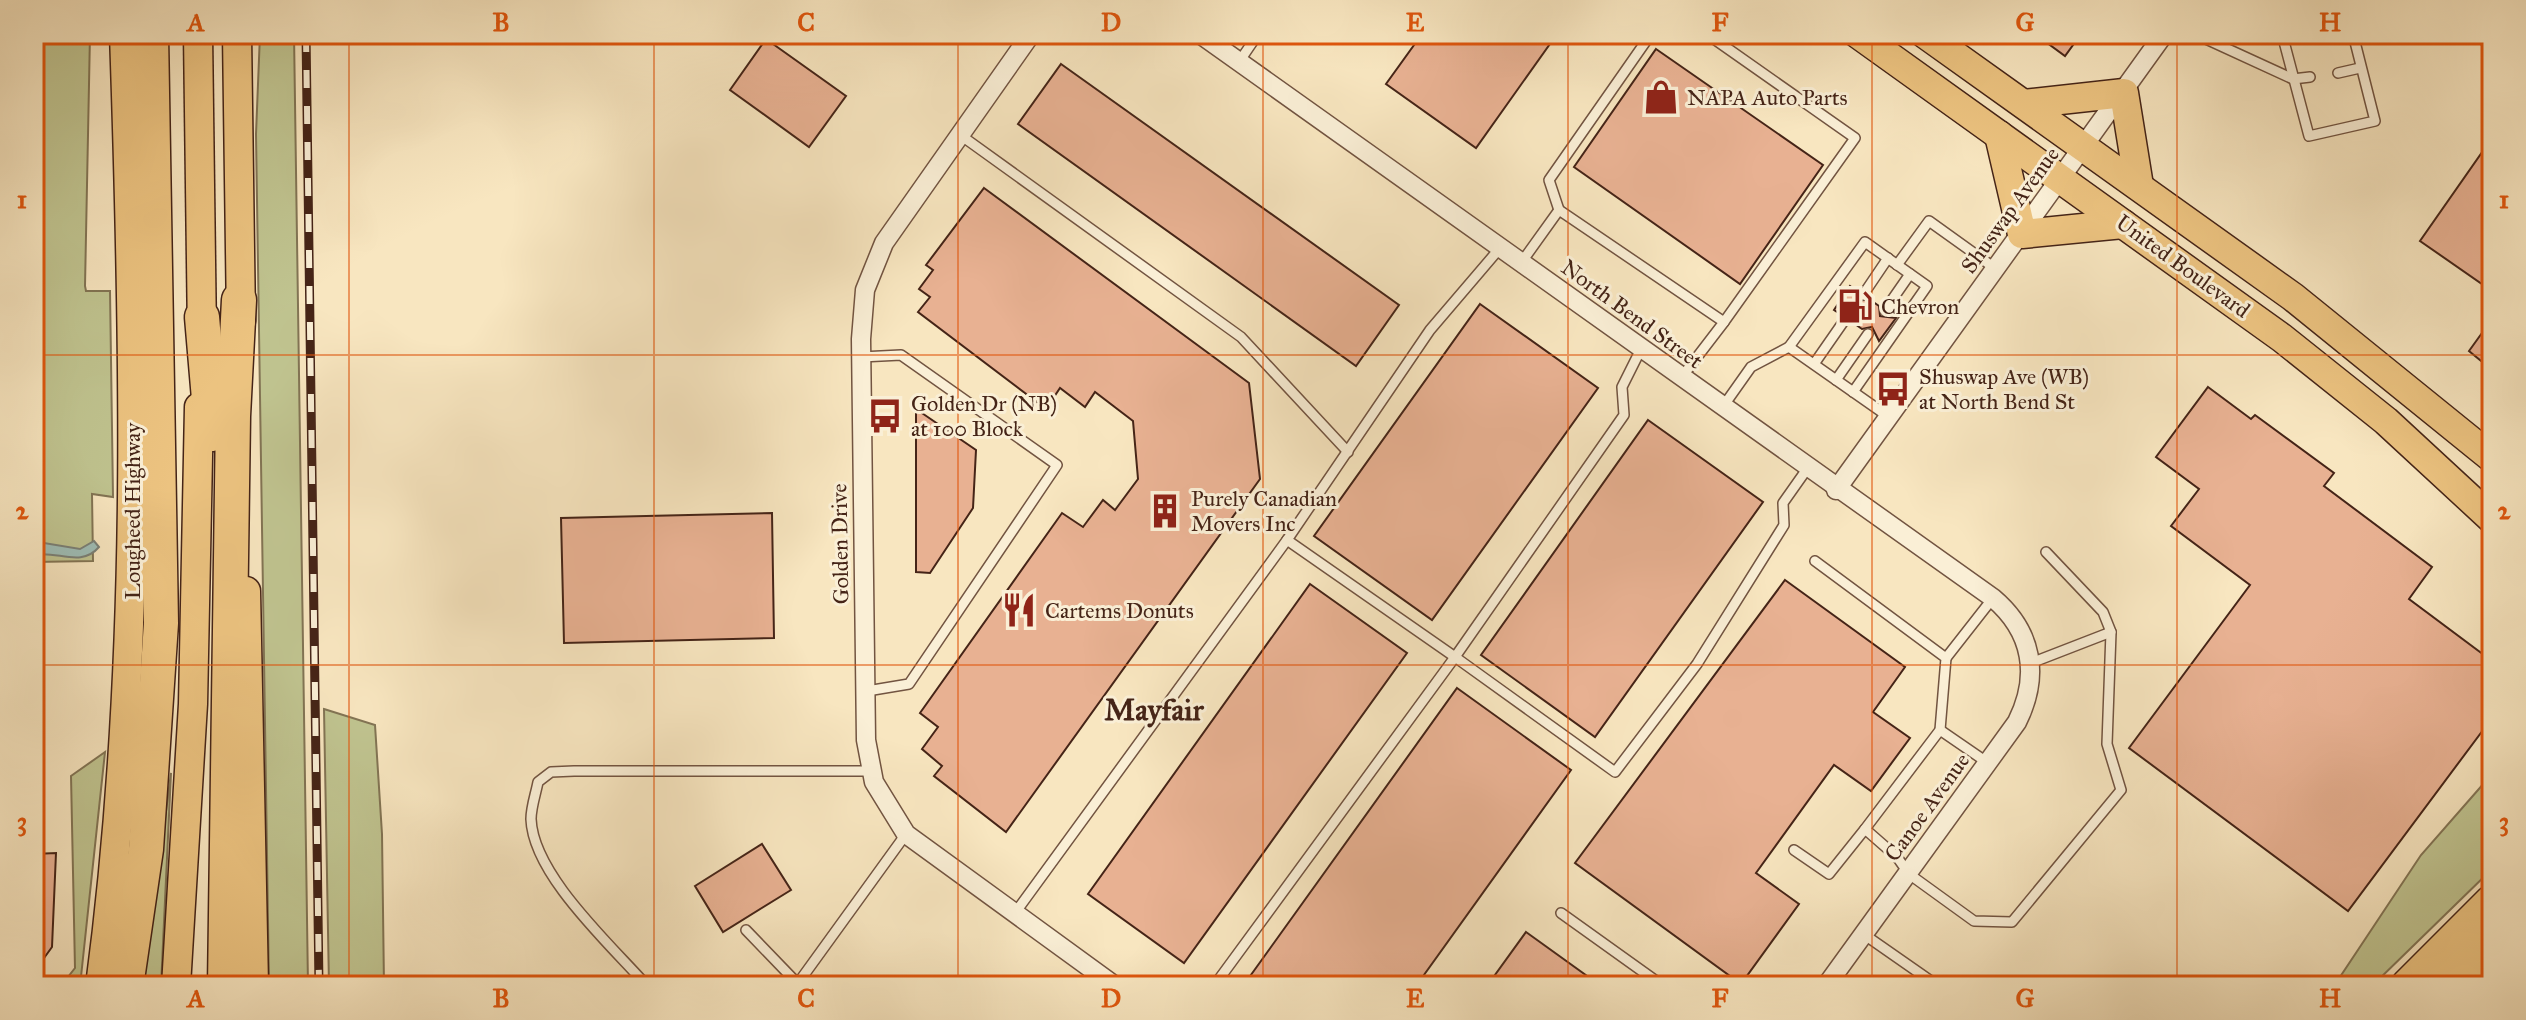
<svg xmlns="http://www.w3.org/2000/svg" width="2526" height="1020" font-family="'IM FELL Great Primer',serif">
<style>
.green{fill:#c0c490;stroke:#827454;stroke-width:2}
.water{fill:#9ebeb7;stroke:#7a8077;stroke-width:2}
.building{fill:#e8b192;stroke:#452417;stroke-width:2}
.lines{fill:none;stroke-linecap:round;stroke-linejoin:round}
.lane-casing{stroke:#725441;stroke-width:12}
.street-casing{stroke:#725441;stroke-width:21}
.primary-casing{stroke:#452417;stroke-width:31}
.highway-casing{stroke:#452417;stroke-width:37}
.lane{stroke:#faefd6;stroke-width:9}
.street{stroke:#faefd6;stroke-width:18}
.primary{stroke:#ecc380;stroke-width:28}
.highway{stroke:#ecc380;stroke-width:34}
.rail-casing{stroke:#452417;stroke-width:9}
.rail{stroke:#faefd6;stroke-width:6;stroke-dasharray:18;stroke-linecap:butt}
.grid{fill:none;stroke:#e0560d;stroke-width:2;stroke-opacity:0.55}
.labels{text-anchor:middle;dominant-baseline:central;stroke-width:6;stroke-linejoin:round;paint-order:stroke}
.poi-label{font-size:22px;fill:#452417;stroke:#faefd6;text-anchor:start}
.street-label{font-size:22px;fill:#452417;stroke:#faefd6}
.district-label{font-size:30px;font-weight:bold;fill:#452417;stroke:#faefd6}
.neatline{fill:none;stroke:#e0560d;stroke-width:3}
.grid-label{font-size:26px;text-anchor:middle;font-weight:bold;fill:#e0560d}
</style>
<rect width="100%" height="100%" fill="#f8e6c0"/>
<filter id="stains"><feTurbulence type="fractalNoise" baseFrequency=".0025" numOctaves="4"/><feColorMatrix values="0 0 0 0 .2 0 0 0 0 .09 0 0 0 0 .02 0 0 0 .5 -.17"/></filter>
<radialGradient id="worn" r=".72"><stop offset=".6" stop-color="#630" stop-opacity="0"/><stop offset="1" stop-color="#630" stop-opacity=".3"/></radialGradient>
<g class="green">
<path d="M34,34H90L85,286L86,291H110L113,497L92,494L93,561L34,562Z"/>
<path d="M260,34H294L308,986H269L256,134Z"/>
<path d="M324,709L375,725L382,834L384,986H329Z"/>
<path d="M105,752L80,986H61L75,968L71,776Z"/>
<path d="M171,773L161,986H143Z"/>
<path d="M2492,774V869L2372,986H2334L2421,855Z"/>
</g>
<path class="water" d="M94,541L99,547C81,568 57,550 34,555V543L38,542L80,549Z"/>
<g class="building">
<path d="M1422,34H1557L1476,148L1386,84Z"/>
<path d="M2035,34H2081L2065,56Z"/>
<path d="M766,39L846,96L809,147L730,90Z"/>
<path d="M1656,49L1823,165L1740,284L1574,167Z"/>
<path d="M1061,64L1399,305L1356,366L1018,124Z"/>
<path d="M2492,138V291L2420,241Z"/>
<path d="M984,188L1249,383L1260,479L1006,832L934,776L942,766L922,749L938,727L920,713L1062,513L1083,527L1103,500L1115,510L1138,479L1133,421L1095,392L1085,407L1060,388L1046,409L918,312L930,297L919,289L933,270L926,265Z"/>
<path d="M1850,286L1857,291L1858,301L1869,299L1879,306L1880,316L1896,318L1879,341L1872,327L1862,329L1852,322L1850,311L1840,314L1834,310Z"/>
<path d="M1480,304L1598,388L1432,620L1314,536Z"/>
<path d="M2492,319V370L2469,351Z"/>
<path d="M2208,387L2251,419L2255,415L2334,473L2324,486L2432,567L2409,599L2492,661V718L2348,911L2129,748L2250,585L2171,526L2199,489L2156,457Z"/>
<path d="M916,409L976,450L973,508L930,573L916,572Z"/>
<path d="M1648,420L1763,502L1595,737L1481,655Z"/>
<path d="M772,513L774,638L564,643L561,518Z"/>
<path d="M1785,580L1905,667L1873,712L1910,738L1871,791L1834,765L1756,873L1799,904L1741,984L1575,863Z"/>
<path d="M1310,584L1407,653L1184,963L1088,894Z"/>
<path d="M1457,688L1571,770L1416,986H1243Z"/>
<path d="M762,844L791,890L723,932L695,886Z"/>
<path d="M56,853L52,947L34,972V854Z"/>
<path d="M1526,932L1601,986H1487Z"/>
</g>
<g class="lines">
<g class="lane-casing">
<g id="lane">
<path d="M1707,34L1855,138L1724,322"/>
<path d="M2195,34L2293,79L2310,77"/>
<path d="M2282,34L2309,136L2375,121L2353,34"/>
<path d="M1239,62L1258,34"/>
<path d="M2338,73L2360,68"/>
<path d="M959,134L1241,337L1348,452"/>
<path d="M1559,210L1549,180L1651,34"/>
<path d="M1500,248L1430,330L1287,540L1455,657L1624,415L1622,387L1641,349"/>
<path d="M1521,263L1559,210L1724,322L1681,378"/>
<path d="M1897,265L1929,221L1996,269"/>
<path d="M1863,295L1888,258"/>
<path d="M1885,310L1910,274"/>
<path d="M1789,347L1865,242L1927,286L1853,392"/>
<path d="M861,357L901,355L1057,465L909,684L867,691"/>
<path d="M1814,364L1846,318"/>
<path d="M1836,380L1868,334"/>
<path d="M1722,408L1751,367L1789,347L1889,417"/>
<path d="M1815,561L1946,658L1940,730L1865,829"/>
<path d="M1946,658L1993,598"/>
<path d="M2031,663L2111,632L2103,612L2046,552"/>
<path d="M1940,730L1988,763"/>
<path d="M1794,850L1829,874L1865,829L1897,857L1909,874L1974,921L2012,922L2121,790L2107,744L2111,632"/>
<path d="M1015,913L1287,540"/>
<path d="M1561,913L1663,986"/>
<path d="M746,930L798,984"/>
<path d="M1862,933L1938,986"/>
<path d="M647,986C611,945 533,875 531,819C531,807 536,793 538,782L551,772L574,771H870"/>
<path d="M796,986L906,834"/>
<path d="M1083,986L1093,970"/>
<path d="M1214,986L1455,657L1615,772L1697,664L1784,525L1783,503L1807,469"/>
</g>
</g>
<g class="street-casing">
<g id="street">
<path d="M1031,34L884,243L865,290L861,339L866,740L874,782L906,834L1115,986"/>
<path d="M1200,34L1993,598C2033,632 2040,676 2017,722L1826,986"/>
<path d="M2483,34L2492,41"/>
<path d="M1836,490L2164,34"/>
</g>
</g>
<g class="primary-casing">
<g id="primary">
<path d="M198,34L202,337"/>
<path d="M237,34L241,321"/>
<path d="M1858,34L2282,338L2386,421L2492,519"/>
<path d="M1925,34L2293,297L2492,458"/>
<path d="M2024,104L2124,93L2139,186"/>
<path d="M1999,135L2022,234L2123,224"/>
<path d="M246,591L254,986"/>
<path d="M100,986C142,670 135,352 124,34"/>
<path d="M176,986L193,704L199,407"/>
</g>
</g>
<g class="highway-casing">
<g id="highway">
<path d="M202,317L212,434"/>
<path d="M126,986L146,849L161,623L151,34"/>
<path d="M225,986L233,416L239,300"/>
<path d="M2408,986L2492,902"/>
<path d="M2454,986L2492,944"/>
</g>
</g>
<use href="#lane" class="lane"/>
<use href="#street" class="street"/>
<use href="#primary" class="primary"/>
<use href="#highway" class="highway"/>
<g class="rail-casing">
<path id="rail" d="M306,34L319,986"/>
</g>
<use href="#rail" class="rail"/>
</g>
<path class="grid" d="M349,34V986M654,34V986M958,34V986M1263,34V986M1568,34V986M1872,34V986M2177,34V986M34,355H2492M34,665H2492"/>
<defs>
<g id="shop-bare" transform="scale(2.76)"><path d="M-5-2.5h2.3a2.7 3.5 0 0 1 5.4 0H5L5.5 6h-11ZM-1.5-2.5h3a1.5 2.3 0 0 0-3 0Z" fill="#8f2418" stroke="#faefd6" stroke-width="2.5" paint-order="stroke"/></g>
<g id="fuel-bare" transform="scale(2.76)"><path d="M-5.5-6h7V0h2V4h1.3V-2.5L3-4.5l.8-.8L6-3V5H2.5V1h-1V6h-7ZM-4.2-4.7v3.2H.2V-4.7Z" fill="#8f2418" stroke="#faefd6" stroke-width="2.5" paint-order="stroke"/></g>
<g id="bus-bare" transform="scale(2.76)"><path d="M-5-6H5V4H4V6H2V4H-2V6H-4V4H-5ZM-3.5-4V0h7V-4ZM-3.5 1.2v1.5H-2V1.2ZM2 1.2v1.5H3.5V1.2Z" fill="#8f2418" stroke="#faefd6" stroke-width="2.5" paint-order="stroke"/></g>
<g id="building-bare" transform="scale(2.76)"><path d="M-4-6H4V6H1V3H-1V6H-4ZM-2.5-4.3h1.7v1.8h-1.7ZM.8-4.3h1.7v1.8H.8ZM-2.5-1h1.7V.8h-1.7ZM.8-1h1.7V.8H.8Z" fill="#8f2418" stroke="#faefd6" stroke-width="2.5" paint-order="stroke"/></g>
<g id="restaurant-bare" transform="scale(2.76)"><path d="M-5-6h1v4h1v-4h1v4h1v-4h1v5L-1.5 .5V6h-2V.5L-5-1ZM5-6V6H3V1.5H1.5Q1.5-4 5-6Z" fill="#8f2418" stroke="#faefd6" stroke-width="2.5" paint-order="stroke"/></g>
</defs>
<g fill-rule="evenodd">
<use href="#shop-bare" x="1661" y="97"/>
<use href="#fuel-bare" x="1855" y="306"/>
<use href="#bus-bare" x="1893" y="389"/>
<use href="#bus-bare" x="885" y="416"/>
<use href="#building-bare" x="1165" y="511"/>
<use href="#restaurant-bare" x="1019" y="610"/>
</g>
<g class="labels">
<g class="poi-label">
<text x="1687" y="97">NAPA Auto Parts</text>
<text x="1881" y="306">Chevron</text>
<text x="1919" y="376">Shuswap Ave (WB)<tspan x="1919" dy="25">at North Bend St</tspan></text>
<text x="911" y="403">Golden Dr (NB)<tspan x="911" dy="25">at 100 Block</tspan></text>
<text x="1191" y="498">Purely Canadian<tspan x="1191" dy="25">Movers Inc</tspan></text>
<text x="1045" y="610">Cartems Donuts</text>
</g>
<g class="street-label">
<text transform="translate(2010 210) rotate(-54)">Shuswap Avenue</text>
<text transform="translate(2183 266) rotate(36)">United Boulevard</text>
<text transform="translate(1632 314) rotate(36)">North Bend Street</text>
<text transform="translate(132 511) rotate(-90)">Lougheed Highway</text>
<text transform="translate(840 544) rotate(-91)">Golden Drive</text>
<text transform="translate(1927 807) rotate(-54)">Canoe Avenue</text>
</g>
<g class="district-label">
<text x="1154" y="710">Mayfair</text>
</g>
</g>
<rect width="2526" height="1020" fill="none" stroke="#f8e6c0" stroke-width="88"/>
<rect x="44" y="44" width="2438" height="932" class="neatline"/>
<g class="grid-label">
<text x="196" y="31">A</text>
<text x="501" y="31">B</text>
<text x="806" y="31">C</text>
<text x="1111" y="31">D</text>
<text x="1415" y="31">E</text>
<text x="1720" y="31">F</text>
<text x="2025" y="31">G</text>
<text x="2330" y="31">H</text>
<text x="22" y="208">1</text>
<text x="2504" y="208">1</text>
<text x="22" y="519">2</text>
<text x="2504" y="519">2</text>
<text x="22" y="830">3</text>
<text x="2504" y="830">3</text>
<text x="196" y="1007">A</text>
<text x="501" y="1007">B</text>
<text x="806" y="1007">C</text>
<text x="1111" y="1007">D</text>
<text x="1415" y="1007">E</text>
<text x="1720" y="1007">F</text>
<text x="2025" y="1007">G</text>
<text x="2330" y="1007">H</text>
</g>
<rect width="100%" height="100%" filter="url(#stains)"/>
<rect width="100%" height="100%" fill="url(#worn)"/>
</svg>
